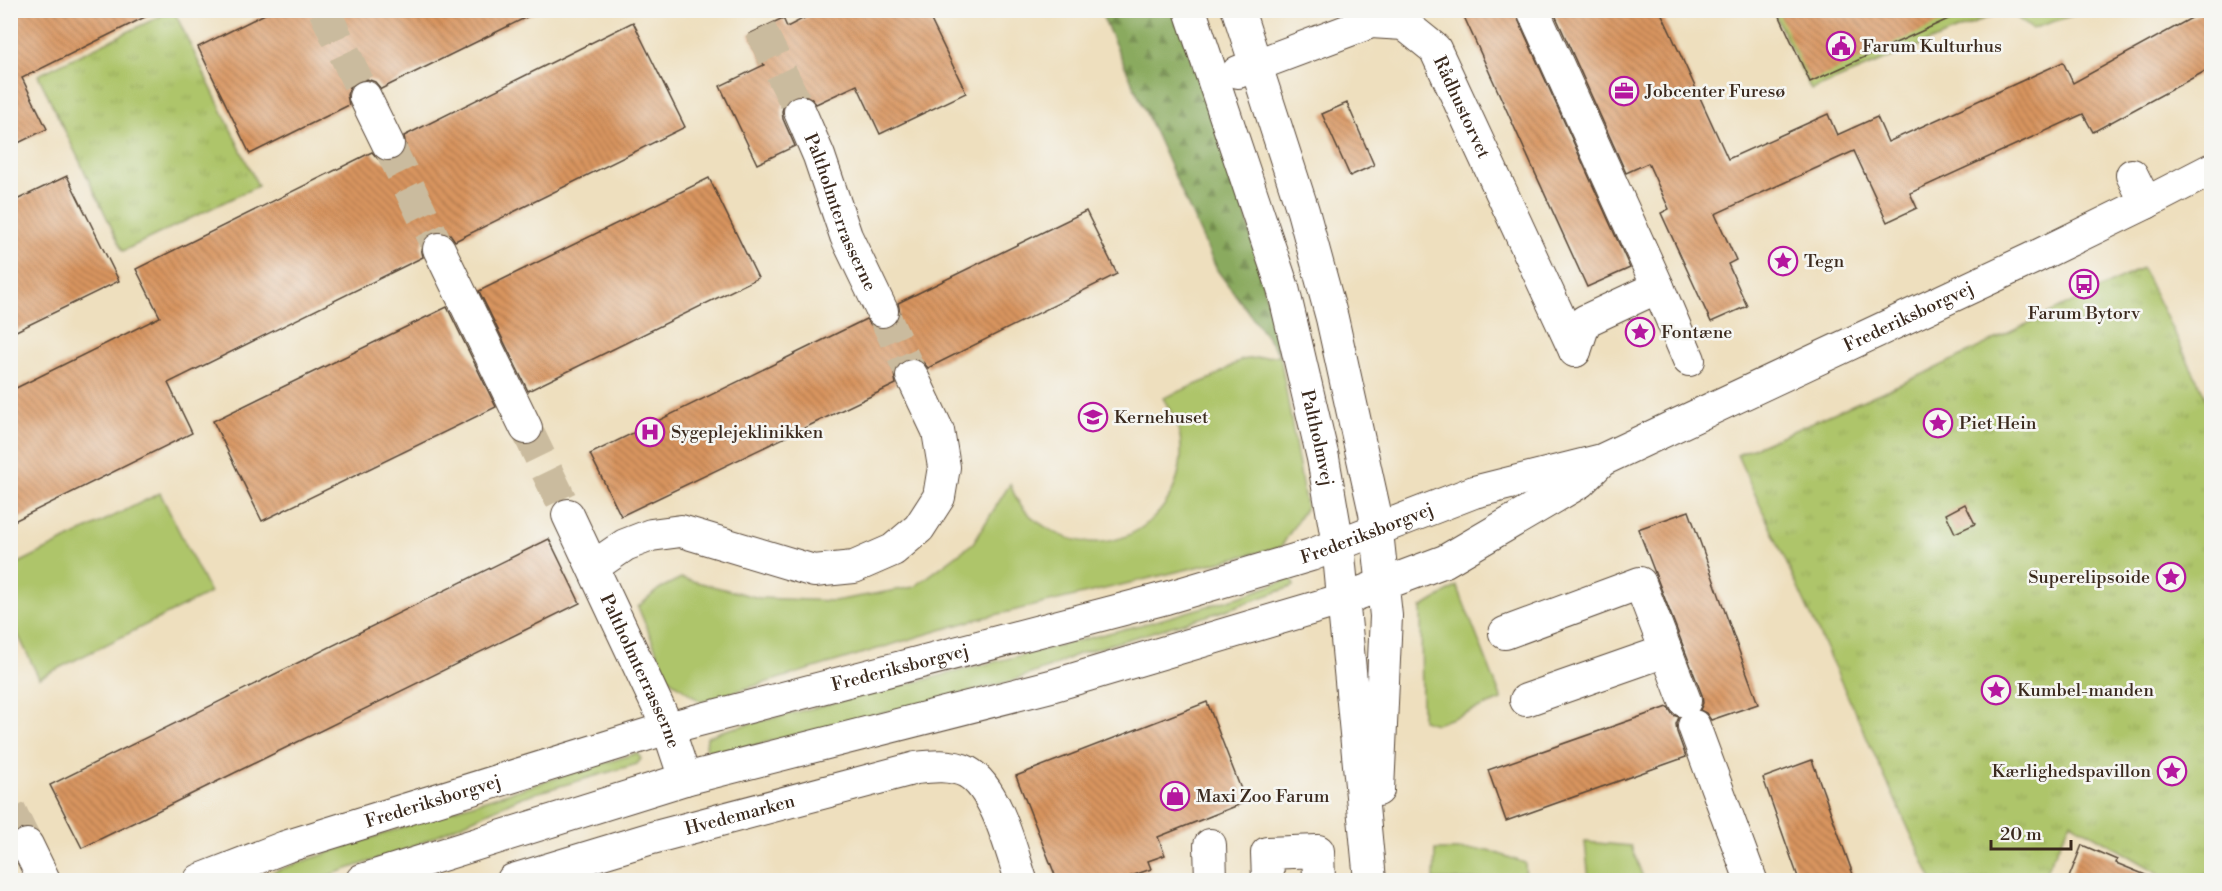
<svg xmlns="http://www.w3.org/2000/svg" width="2222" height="891" font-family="'Libre Bodoni',serif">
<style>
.grass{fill:#aec56a;stroke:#747844;stroke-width:1.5}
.forest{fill:url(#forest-firs);stroke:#626a3e;stroke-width:1.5}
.park{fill:url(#park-tufts);stroke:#747844;stroke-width:1.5}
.building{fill:url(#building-back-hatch)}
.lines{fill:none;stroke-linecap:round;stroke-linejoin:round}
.minor-tunnel{stroke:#cabb9e;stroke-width:32;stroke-dasharray:32 16;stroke-linecap:butt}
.minor-casing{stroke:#564536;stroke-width:34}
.minor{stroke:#fff;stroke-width:32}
.labels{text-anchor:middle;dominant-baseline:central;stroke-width:5;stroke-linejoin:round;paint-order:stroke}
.poi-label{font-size:18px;fill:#3b2a1e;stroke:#f6f6f2;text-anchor:start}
.street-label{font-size:18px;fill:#3b2a1e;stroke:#f6f6f2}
</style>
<defs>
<pattern id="forest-firs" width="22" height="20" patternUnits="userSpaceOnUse" patternTransform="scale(1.5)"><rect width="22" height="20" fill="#8aaa5e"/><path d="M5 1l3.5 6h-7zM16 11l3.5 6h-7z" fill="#728b4d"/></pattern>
<pattern id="park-tufts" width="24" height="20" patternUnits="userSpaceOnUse" patternTransform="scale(1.5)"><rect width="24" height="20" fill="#aec56a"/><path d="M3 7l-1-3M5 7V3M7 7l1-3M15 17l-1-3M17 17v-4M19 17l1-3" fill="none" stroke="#97a95b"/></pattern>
<pattern id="building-back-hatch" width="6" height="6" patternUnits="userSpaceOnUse" patternTransform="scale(1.5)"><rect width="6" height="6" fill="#d8945e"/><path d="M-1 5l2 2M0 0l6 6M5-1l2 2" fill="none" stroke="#b0794d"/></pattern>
</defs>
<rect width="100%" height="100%" fill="#f6f6f2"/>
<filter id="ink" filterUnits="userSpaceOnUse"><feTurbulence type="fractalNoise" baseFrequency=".0167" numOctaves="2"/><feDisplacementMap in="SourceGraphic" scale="12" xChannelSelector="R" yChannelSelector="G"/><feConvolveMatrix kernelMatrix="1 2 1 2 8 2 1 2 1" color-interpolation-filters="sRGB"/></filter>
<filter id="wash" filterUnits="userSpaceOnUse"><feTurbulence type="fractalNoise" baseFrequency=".008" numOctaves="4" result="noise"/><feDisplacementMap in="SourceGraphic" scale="24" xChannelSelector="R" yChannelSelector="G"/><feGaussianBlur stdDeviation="1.35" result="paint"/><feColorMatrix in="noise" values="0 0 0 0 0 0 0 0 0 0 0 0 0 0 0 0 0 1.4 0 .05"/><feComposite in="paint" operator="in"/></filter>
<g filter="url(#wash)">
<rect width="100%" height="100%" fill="#eedfbe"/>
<g class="grass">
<path d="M1773,11H2004L1811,90Z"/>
<path d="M2008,11H2085L2032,29Z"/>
<path d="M1280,355L1306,507L1281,547L974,620L701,702L668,678L638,607L659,589L681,578L759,598L834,601L914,587L973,543L1010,484C1016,502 1028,516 1044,526C1116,574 1198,508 1178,426C1175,417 1168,407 1163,398L1212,378L1241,360Z"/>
<path d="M160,493L210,593L39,678L11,620V567Z"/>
<path d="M1292,578L1294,586L1220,612L1078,654L1050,667L1008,682L719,754L710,752L706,748L707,737L722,731L1156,621L1239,597Z"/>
<path d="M1457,586L1502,700L1436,724L1422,720L1421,608Z"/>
<path d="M637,753L641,759L637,764L522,797L407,849L315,880H249L447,812Z"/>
<path d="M1585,842L1631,846L1644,880H1589Z"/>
<path d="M1435,850H1488L1525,863L1526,880H1434Z"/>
</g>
<path class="forest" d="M1105,10L1174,11L1245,211L1280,355L1217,270L1101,13Z"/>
<g class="park">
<path d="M171,11H174L258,186L123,251L38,75Z"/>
<path d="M2142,268L2211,408V872L2201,877L2162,875L2071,822L2041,880H1932L1737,455L1928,372Z"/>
</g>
<g id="blocks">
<g class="building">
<path d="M10,10H159L22,78L47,129L10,147Z"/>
<path d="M273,10H541L381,89L375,82L367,79L357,81L350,87L347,95L349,105L250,154L198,47Z"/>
<path d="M820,10H926L966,93L880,134L857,85L816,104L811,98L803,94L793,95L785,102L782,111L783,119L795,146L757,164L720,86L764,65L749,34L783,18L787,27Z"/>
<path d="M1461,10H1515L1517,17L1630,268L1587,287Z"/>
<path d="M1553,10H1660L1728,159L1828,114L1837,135L1877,117L1888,142L2063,62L2073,83L2206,10H2211V68L2093,132L2083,114L1910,193L1917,208L1887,222L1854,151L1715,214L1736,260L1728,264L1747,306L1711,322L1661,213L1669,209L1648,163L1626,173Z"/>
<path d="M1777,10H1968L1810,82Z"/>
<path d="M633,22L685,127L455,241L450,234L441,231L431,233L424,239L421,247L423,257L168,383L192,433L10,523V391L160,317L136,269L372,152L378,159L386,162L396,160L403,154L406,146L404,136Z"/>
<path d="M1347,103L1374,165L1350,176L1322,114Z"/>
<path d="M67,176L119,281L10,334V203Z"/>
<path d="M709,178L758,278L528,391L479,291Z"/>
<path d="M1086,211L1117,274L928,368L923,362L914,358L904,360L897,366L894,374L896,384L621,516L590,454L866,319L871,325L880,329L890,327L897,321L900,313L898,303Z"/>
<path d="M447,307L496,407L262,521L213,421Z"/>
<path d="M1965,504L1975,524L1955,533L1946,514Z"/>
<path d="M1689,511L1758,704L1711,720L1706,713L1700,710L1703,703L1702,695L1638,529Z"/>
<path d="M549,539L580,603L82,848L50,785Z"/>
<path d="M1207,702L1246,802L1158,837L1165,855L1148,861L1151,869L1120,880H1057L1016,776Z"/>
<path d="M1668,707L1673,715L1679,717L1676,724L1677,732L1686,757L1506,821L1488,770Z"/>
<path d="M1812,760L1855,880H1799L1763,778Z"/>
<path d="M2082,845L2117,860L2116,863L2158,880H2068Z"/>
</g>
</g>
</g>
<g filter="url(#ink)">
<use href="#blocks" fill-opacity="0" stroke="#564536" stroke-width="1.5"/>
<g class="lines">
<g class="minor-tunnel">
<path d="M324,10L365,97"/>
<path d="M760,29L800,112"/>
<path d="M388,144L439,249"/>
<path d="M882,311L912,376"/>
<path d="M526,428L568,515"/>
<path d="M10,810L27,845"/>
</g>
<g class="minor-casing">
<g id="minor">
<path id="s1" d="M1190,10L1283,288L1323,458L1338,545L1370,880"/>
<path d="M1238,10L1303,211L1332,318L1375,513L1386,616L1378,790"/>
<path d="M1533,10L1658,287L1689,360"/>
<path id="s2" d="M1238,72L1371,22L1404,24L1435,49L1575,351"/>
<path d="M365,97L388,144"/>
<path id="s3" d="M800,112L819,156L846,236L882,311"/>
<path d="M2132,175L2146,203"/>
<path d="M439,249L526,428"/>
<path d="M1575,351L1585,321L1658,287"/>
<path id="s4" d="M568,515L668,728L685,779"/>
<path d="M593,567L625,545L651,535L681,531L814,571L854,567L893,550L919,528L939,497L944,467L938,431L912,376"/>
<path d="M1505,633L1640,583L1666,651L1526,700"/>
<path d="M1666,651L1685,701"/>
<path d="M1694,726L1751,880"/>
<path d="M27,845L44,880"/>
<path d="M1210,845L1211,880"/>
<path id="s5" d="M200,880L285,847L668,728L1166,598L1311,555L1474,492L1602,460L2031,259L2146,203L2212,169"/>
<path d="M362,880L685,779L1051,686L1344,599L1445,561L1580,482L1599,463"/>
<path id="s6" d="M513,880L652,838L916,768C932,766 951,764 967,772C996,788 1011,850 1021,880"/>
<path d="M1268,880L1267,853L1318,851L1319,880"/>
</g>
</g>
<use href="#minor" class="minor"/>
</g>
</g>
<defs>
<g id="civic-ring" transform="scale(1.5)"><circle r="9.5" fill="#f6f6f2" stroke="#b5179e" stroke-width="1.5"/><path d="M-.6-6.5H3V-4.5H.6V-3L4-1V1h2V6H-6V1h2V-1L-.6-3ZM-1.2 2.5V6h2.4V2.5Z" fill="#b5179e"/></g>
<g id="office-ring" transform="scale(1.5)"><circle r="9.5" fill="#f6f6f2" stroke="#b5179e" stroke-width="1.5"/><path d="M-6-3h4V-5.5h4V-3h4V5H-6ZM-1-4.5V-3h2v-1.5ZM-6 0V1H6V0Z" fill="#b5179e"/></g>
<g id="sight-ring" transform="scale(1.5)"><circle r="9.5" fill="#f6f6f2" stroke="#b5179e" stroke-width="1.5"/><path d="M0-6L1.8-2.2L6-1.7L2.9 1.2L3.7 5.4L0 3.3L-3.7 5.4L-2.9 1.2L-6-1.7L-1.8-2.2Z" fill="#b5179e"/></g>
<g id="bus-ring" transform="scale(1.5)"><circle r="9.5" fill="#f6f6f2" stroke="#b5179e" stroke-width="1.5"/><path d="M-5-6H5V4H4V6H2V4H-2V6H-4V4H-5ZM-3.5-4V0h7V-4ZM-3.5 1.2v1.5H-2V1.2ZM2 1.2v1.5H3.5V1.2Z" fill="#b5179e"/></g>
<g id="school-ring" transform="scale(1.5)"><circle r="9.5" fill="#f6f6f2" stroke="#b5179e" stroke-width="1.5"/><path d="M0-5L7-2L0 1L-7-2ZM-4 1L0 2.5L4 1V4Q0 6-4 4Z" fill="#b5179e"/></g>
<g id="hospital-ring" transform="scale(1.5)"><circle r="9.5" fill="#f6f6f2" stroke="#b5179e" stroke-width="1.5"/><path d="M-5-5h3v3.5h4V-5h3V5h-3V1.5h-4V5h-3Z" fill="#b5179e"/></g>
<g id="shop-ring" transform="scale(1.5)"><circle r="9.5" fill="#f6f6f2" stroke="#b5179e" stroke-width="1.5"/><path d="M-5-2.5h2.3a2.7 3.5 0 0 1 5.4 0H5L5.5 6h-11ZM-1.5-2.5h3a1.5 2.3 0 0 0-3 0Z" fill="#b5179e"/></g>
</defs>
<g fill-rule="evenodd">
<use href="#civic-ring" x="1841" y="46"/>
<use href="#office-ring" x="1624" y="91"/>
<use href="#sight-ring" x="1783" y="261"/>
<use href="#bus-ring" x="2084" y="284"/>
<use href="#sight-ring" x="1640" y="332"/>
<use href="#school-ring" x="1093" y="417"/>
<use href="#sight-ring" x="1938" y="423"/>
<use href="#hospital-ring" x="650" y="432"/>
<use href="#sight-ring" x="2171" y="577"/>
<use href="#sight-ring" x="1996" y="690"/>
<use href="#sight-ring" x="2172" y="771"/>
<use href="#shop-ring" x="1175" y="796"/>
</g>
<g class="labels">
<g class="poi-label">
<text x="1862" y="46">Farum Kulturhus</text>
<text x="1645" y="91">Jobcenter Furesø</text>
<text x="1804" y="261">Tegn</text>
<text x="2084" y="313" text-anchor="middle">Farum Bytorv</text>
<text x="1661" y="332">Fontæne</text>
<text x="1114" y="417">Kernehuset</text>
<text x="1959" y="423">Piet Hein</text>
<text x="671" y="432">Sygeplejeklinikken</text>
<text x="2150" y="577" text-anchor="end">Superelipsoide</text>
<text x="2017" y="690">Kumbel-manden</text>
<text x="2151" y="771" text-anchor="end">Kærlighedspavillon</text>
<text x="1196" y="796">Maxi Zoo Farum</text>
</g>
<g class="street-label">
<text stroke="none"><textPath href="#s2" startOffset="279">Rådhustorvet</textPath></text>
<text stroke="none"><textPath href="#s3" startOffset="108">Paltholmterrasserne</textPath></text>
<text stroke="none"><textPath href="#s5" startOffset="1803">Frederiksborgvej</textPath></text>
<text stroke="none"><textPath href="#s1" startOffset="447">Paltholmvej</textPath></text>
<text stroke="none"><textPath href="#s5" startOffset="1218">Frederiksborgvej</textPath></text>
<text stroke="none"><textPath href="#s5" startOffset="732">Frederiksborgvej</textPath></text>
<text stroke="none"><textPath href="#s4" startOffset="172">Paltholmterrasserne</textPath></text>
<text stroke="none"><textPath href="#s5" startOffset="246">Frederiksborgvej</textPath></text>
<text stroke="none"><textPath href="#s6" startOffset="236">Hvedemarken</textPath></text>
</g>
</g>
<rect width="2222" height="891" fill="none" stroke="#f6f6f2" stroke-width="36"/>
<path d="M1991 840v9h80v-9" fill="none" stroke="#3b2a1e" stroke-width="3"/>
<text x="2000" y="840" font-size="18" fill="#3b2a1e" stroke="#f6f6f2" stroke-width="4.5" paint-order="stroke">20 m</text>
</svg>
